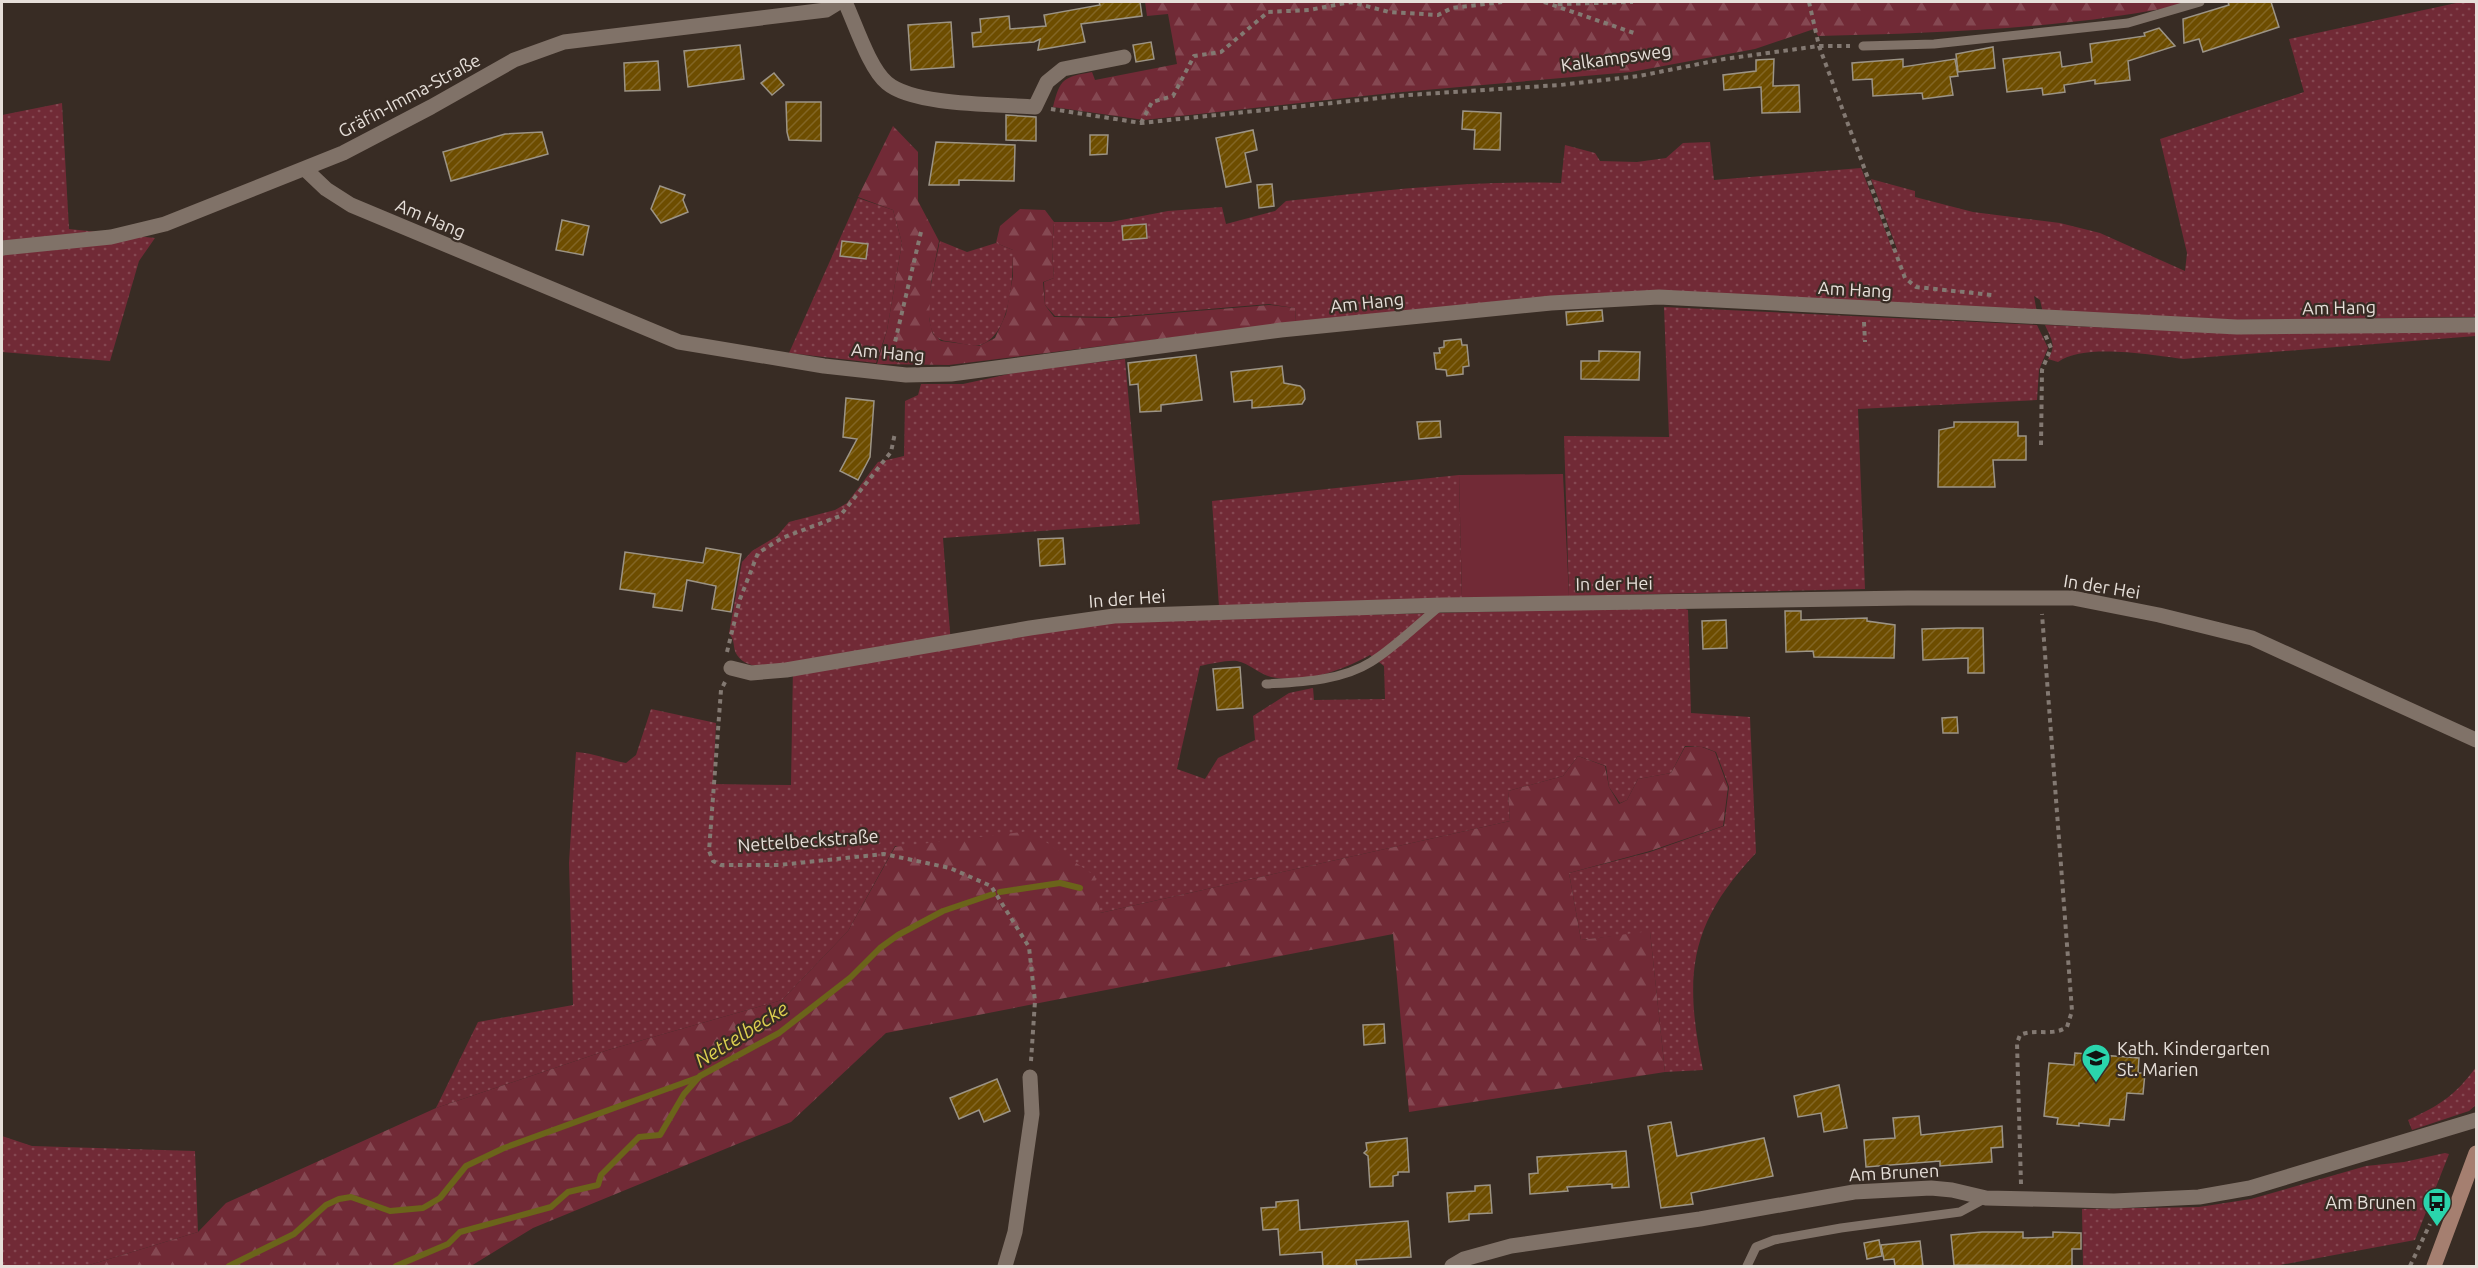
<svg xmlns="http://www.w3.org/2000/svg" width="2478" height="1268" font-family="Ubuntu,sans-serif">
<style>
.grass{fill:url(#grass-dots);fill-rule:evenodd}
.forest{fill:url(#forest-firs)}
.garden{fill:#712a36}
.lines{fill:none;stroke-linecap:round;stroke-linejoin:round}
.stream{stroke:#6b641a;stroke-width:6}
.building{fill:url(#building-hatch);stroke:#9c9486;stroke-width:1.5}
.path{stroke:#837972;stroke-width:4;stroke-dasharray:4.5 4.5;stroke-linecap:butt}
.service{stroke:#807268;stroke-width:9}
.minor{stroke:#807268;stroke-width:15}
.secondary{stroke:#a57f70;stroke-width:15}
.labels{text-anchor:middle;dominant-baseline:central;stroke-width:4.5;stroke-linejoin:round;paint-order:stroke}
.street-label{font-size:18px;fill:#e6dfd9;stroke:#382c24}
.poi-label{font-size:18px;fill:#e6dfd9;stroke:#382c24;text-anchor:start}
.water-label{font-size:20px;font-style:italic;fill:#dccf50;stroke:#382c24}
</style>
<defs>
<pattern id="grass-dots" width="8" height="8" patternUnits="userSpaceOnUse" patternTransform="scale(1.5)"><rect width="8" height="8" fill="#712a36"/><path d="M2 2h.1M6 6h.1" fill="none" stroke="#854852" stroke-width="1.8" stroke-linecap="round"/></pattern>
<pattern id="forest-firs" width="22" height="20" patternUnits="userSpaceOnUse" patternTransform="scale(1.5)"><rect width="22" height="20" fill="#712a36"/><path d="M5 1l3.5 6h-7zM16 11l3.5 6h-7z" fill="#854852"/></pattern>
<pattern id="building-hatch" width="6" height="6" patternUnits="userSpaceOnUse" patternTransform="scale(1.5)"><rect width="6" height="6" fill="#6d4d00"/><path d="M-1 1l2-2M0 6l6-6M5 7l2-2" fill="none" stroke="#826625"/></pattern>
</defs>
<rect width="100%" height="100%" fill="#382c24"/>
<g class="grass">
<path d="M2461,2H2476V317L2235,320L2043,313L2040,300L2034,296L2037,313L1651,291L1582,294L1296,322L1295,308L1269,304L1112,317L1055,316L1045,305L1044,282L1054,278L1052,252L1054,222H1111L1168,211L1222,207L1226,224L1275,211L1286,201C1378,191 1469,180 1561,183L1565,145L1595,153L1600,161L1637,162L1666,158L1683,143L1710,142L1714,180L1861,168L1893,250L1897,249L1871,179L1915,191V197L1973,212L2060,223L2100,233L2185,271L2187,253L2160,139L2304,92L2289,39Z"/>
<path d="M62,103L69,229L155,238L139,261L110,361L2,352V115Z"/>
<path d="M858,198L893,210L902,243L887,330L876,363L789,353Z"/>
<path d="M940,241L967,252L996,243L1013,250C1013,277 1011,336 980,345C974,347 964,344 958,343C949,341 938,342 933,333C922,311 935,264 940,241Z"/>
<path d="M1664,307L2037,325L2048,348L2039,370L2037,400L1858,409L1865,589L1569,596L1564,436L1669,437Z"/>
<path d="M2045,325L2238,333L2476,328V336L2183,359C2151,355 2084,343 2058,362L2048,359C2057,345 2051,339 2045,325Z"/>
<path d="M1125,359L1140,524L943,538L951,645L1121,621L1680,607L1688,610L1691,713L1750,717L1756,853C1688,925 1684,976 1703,1070L1665,1072L1650,932L1581,940L1569,873L1650,852L1724,826L1729,787L1716,752L1703,747L1685,746L1671,773L1638,779L1627,800L1620,803L1609,787L1606,766L1578,756L1563,776L1508,791L1510,821L1100,913L895,846L848,931L782,1000L608,1050L436,1108L478,1022L573,1005L569,863L576,752C595,753 608,760 626,763L636,755L651,709L716,723L713,784L791,785L793,666C776,666 748,672 737,655C732,647 736,642 729,633L742,562L752,551L777,536L789,522L835,510L847,503L878,462L904,456L905,401L918,395L921,384H963L1022,371ZM1370,655L1384,666L1385,699L1314,700L1313,688L1289,693L1253,716L1255,740L1218,758L1205,779L1177,769L1200,666C1211,664 1226,660 1237,661C1249,663 1259,674 1271,677C1305,684 1341,671 1370,655Z"/>
<path d="M1459,475L1462,598L1219,607L1212,501Z"/>
<path d="M2476,1067V1105L2469,1111L2412,1130L2408,1120C2440,1105 2455,1096 2476,1067Z"/>
<path d="M2,1136L32,1146L195,1151L198,1232L86,1266H2Z"/>
<path d="M2445,1153L2449,1154L2415,1240L2275,1266H2083L2082,1209L2199,1207L2251,1199L2366,1166L2404,1162Z"/>
</g>
<g class="forest">
<path d="M1145,2H2196C2071,29 1945,33 1818,36L1814,29L1755,49L1631,72L1391,93L1144,120L1053,107C1060,78 1064,77 1092,72L1095,80L1177,64L1168,14L1147,16Z"/>
<path d="M893,126L918,152V201L939,241L931,282L929,319L933,334L941,341L979,346L995,338L1006,314L1013,276V250L996,243L1000,226L1020,209L1045,210L1054,222L1052,252L1054,278L1043,282L1045,305L1054,317L1112,318L1269,305L1295,308L1296,322L949,365L877,364L887,330L902,243L893,210L858,197Z"/>
<path d="M1685,747H1702L1715,752L1728,787L1723,826L1650,851L1569,873L1581,940L1650,931L1665,1072L1409,1112L1393,934L886,1033L791,1122L533,1228L471,1266H86L198,1232L226,1203L436,1108L608,1050L782,1000L848,931L895,847L1030,831L1095,876L1100,913L1510,821L1508,791L1563,776L1578,756L1605,766L1609,787L1619,804L1627,800L1638,779L1671,773Z"/>
</g>
<path class="garden" d="M1563,474L1569,596L1462,598L1459,475Z"/>
<g class="lines">
<g class="stream">
<path d="M1000,892L1060,883L1080,888"/>
<path d="M229,1266L294,1234L326,1205L339,1199L351,1197L390,1211L423,1208L440,1198L466,1166L504,1148L697,1078"/>
<path d="M396,1266L448,1244L460,1232L551,1207L568,1192L598,1185L601,1175L639,1137L660,1135L684,1094L700,1076L779,1033L851,977L880,948L898,935L943,911L993,894"/>
</g>
</g>
<g class="building">
<path d="M1099,2H1140L1142,16L1081,24L1085,42L1038,50L1040,39L1034,42L973,47L972,33L981,32L980,19L1009,16L1010,29L1046,26L1044,15L1100,5Z"/>
<path d="M2228,2H2271L2279,27L2203,52L2199,39L2184,43L2183,19L2229,5Z"/>
<path d="M951,22L954,67L911,70L908,25Z"/>
<path d="M2159,28L2175,46L2128,61L2130,80L2095,84V80L2064,85L2065,92L2043,95L2042,88L2007,92L2003,59L2060,52L2062,67L2092,62L2090,44L2145,36L2144,33Z"/>
<path d="M1151,42L1154,59L1136,62L1133,45Z"/>
<path d="M740,45L744,79L688,87L684,51Z"/>
<path d="M1993,47L1995,68L1958,72L1956,54Z"/>
<path d="M1774,59L1773,86L1799,85L1800,112L1762,113L1761,87L1724,90L1723,75L1756,71V60Z"/>
<path d="M1903,59V67L1955,59L1958,76L1950,77L1953,95L1923,99L1922,93L1873,96L1872,79L1853,80L1852,63Z"/>
<path d="M658,61L660,90L625,91L624,63Z"/>
<path d="M774,73L784,85L772,95L761,83Z"/>
<path d="M786,102H821V141L789,140L787,132Z"/>
<path d="M1463,111L1501,113L1500,150L1474,149L1475,130L1462,129Z"/>
<path d="M1006,115L1036,117V141L1006,140Z"/>
<path d="M1253,130L1257,150L1245,153L1251,182L1226,187L1216,138Z"/>
<path d="M542,132L548,154L451,181L443,152L505,134Z"/>
<path d="M1090,135H1108L1107,154L1090,155Z"/>
<path d="M936,142L1015,145L1014,181L959,180V185H929Z"/>
<path d="M1272,184L1274,206L1259,208L1257,185Z"/>
<path d="M660,186L685,195L683,200L688,212L661,223L651,209Z"/>
<path d="M562,220L589,226L583,255L556,250Z"/>
<path d="M1146,224L1147,238L1123,240L1122,226Z"/>
<path d="M842,241L868,244L866,259L840,256Z"/>
<path d="M1602,310L1603,321L1567,325L1566,312Z"/>
<path d="M1461,339L1462,345H1467L1469,366L1463,367V374L1447,376L1446,370L1436,369L1434,353H1440L1439,348L1444,347V341Z"/>
<path d="M1599,351L1640,352L1639,380L1581,379V361H1599Z"/>
<path d="M1196,355L1202,400L1161,405V411L1140,412L1138,384L1130,385L1128,363Z"/>
<path d="M1282,366L1284,383L1300,386L1304,390L1305,399L1302,404L1252,408V400L1234,402L1231,372Z"/>
<path d="M846,398L874,401L870,457L858,480L840,471L857,439L843,437Z"/>
<path d="M1440,421L1441,437L1419,439L1417,422Z"/>
<path d="M1954,422H2018V436H2026V460H1993L1995,487H1938L1939,430L1954,427Z"/>
<path d="M1063,538L1065,564L1040,566L1038,539Z"/>
<path d="M706,548L741,554L731,612L712,609L716,586L687,580L682,611L653,607L655,594L620,589L625,552L703,563Z"/>
<path d="M1785,611H1801V620L1867,618V621L1895,625L1894,658L1814,657L1813,651L1786,652Z"/>
<path d="M1726,620L1727,648L1703,649L1702,621Z"/>
<path d="M1957,628H1983L1984,673H1968V658L1923,660L1922,629Z"/>
<path d="M1240,667L1243,708L1217,710L1213,669Z"/>
<path d="M1957,717L1958,733H1943L1942,718Z"/>
<path d="M1384,1024L1385,1043L1364,1045L1363,1025Z"/>
<path d="M2075,1053L2139,1058L2138,1073H2145L2143,1094L2127,1093L2124,1120L2110,1119L2109,1126L2079,1123V1126L2057,1124L2058,1118L2044,1116L2049,1063L2074,1065Z"/>
<path d="M997,1079L1010,1111L984,1122L979,1110L959,1119L950,1098Z"/>
<path d="M1839,1085L1847,1128L1824,1132L1821,1113L1798,1117L1794,1096Z"/>
<path d="M1919,1116L1921,1135L2002,1126L2003,1147L1991,1148L1992,1162L1940,1166V1161L1866,1167L1864,1140L1895,1138L1893,1118Z"/>
<path d="M1671,1122L1677,1156L1764,1138L1773,1176L1691,1193L1693,1204L1661,1208L1648,1126Z"/>
<path d="M1407,1138L1409,1172H1398V1175L1393,1176V1186L1370,1187L1368,1156L1364,1153L1367,1150L1366,1143Z"/>
<path d="M1626,1151L1629,1187L1612,1188V1184L1567,1187L1568,1191L1530,1194L1529,1174L1538,1173L1537,1157Z"/>
<path d="M1490,1185L1492,1213L1469,1214V1220L1449,1222L1447,1193L1475,1191V1186Z"/>
<path d="M1298,1200L1300,1230L1408,1221L1411,1257L1356,1260L1357,1266H1323L1322,1252L1280,1255L1278,1229L1263,1230L1261,1208L1276,1207V1202Z"/>
<path d="M1982,1232H2023V1238L2053,1237V1232L2081,1233V1249H2072V1266L1954,1265L1951,1235Z"/>
<path d="M1879,1240L1882,1256L1867,1259L1864,1243Z"/>
<path d="M1920,1241L1923,1266H1895L1894,1259L1884,1260L1881,1245Z"/>
</g>
<g class="lines">
<g class="path">
<path d="M1544,2L1637,34"/>
<path d="M1809,2L1819,46L1905,278L1916,287L1992,295"/>
<path d="M1558,4L1633,2"/>
<path d="M1051,109L1141,123L1408,95L1560,85L1639,76L1724,59L1819,46H1850"/>
<path d="M1141,123L1152,102L1173,96L1194,56L1221,52L1268,12L1309,10L1351,2L1389,12L1438,15L1452,8L1502,2"/>
<path d="M1864,322L1865,342"/>
<path d="M891,359L921,232"/>
<path d="M2041,445L2042,370L2051,348L2044,332"/>
<path d="M727,652L740,599L758,553L782,538L840,516L891,452L895,433"/>
<path d="M725,682L721,690L709,851L713,861L721,865H779L884,854L950,868L991,886L1029,947L1035,1001L1031,1061"/>
<path d="M2021,1184L2017,1043L2020,1035C2035,1028 2052,1037 2067,1027L2072,1011L2042,614"/>
<path d="M2410,1266L2430,1224"/>
</g>
<g class="service">
<path d="M1863,46L1934,44L2128,23L2200,2"/>
<path d="M1266,684C1300,682 1341,681 1371,662C1394,648 1418,624 1440,606"/>
<path d="M1747,1266L1756,1247L1774,1240L1841,1228L1960,1212L1986,1198"/>
</g>
<g class="minor">
<path d="M845,2C855,23 869,68 887,83C914,106 999,104 1035,107L1047,82L1063,69L1124,57"/>
<path d="M306,170L326,189L351,205L679,342L824,366L906,375L951,374L1281,330L1551,303L1659,297L2237,327L2476,325"/>
<path d="M2,248L111,237L165,224L343,153L431,107L514,60L564,42L826,10L839,2"/>
<path d="M731,668L751,673L786,670L1030,628L1114,616L1442,605L1908,598H2073L2159,615L2252,638L2476,740"/>
<path d="M1005,1266L1015,1232L1032,1114L1030,1077"/>
<path d="M1452,1266L1464,1259L1511,1246L1700,1219L1854,1192L1931,1188L1952,1190L1986,1198L2114,1201L2199,1197L2250,1188L2476,1120"/>
</g>
<path class="secondary" d="M2434,1266L2476,1153"/>
</g>
<defs>
<g id="school-pin" transform="scale(1.5)"><path d="M0 17L-7.5 6A9.5 9.5 0 1 1 7.5 6Z" fill="#2ad5ac" stroke="#382c24"/><path d="M0-5L7-2L0 1L-7-2ZM-4 1L0 2.5L4 1V4Q0 6-4 4Z" fill="#111"/></g>
<g id="bus-pin" transform="scale(1.5)"><path d="M0 17L-7.5 6A9.5 9.5 0 1 1 7.5 6Z" fill="#2ad5ac" stroke="#382c24"/><path d="M-5-6H5V4H4V6H2V4H-2V6H-4V4H-5ZM-3.5-4V0h7V-4ZM-3.5 1.2v1.5H-2V1.2ZM2 1.2v1.5H3.5V1.2Z" fill="#111"/></g>
</defs>
<g fill-rule="evenodd">
<use href="#school-pin" x="2096" y="1058"/>
<use href="#bus-pin" x="2437" y="1202"/>
</g>
<g class="labels">
<g class="street-label">
<text transform="translate(1616 57) rotate(-8)">Kalkampsweg</text>
<text transform="translate(409 95) rotate(-28)">Gräfin-Imma-Straße</text>
<text transform="translate(431 218) rotate(23)">Am Hang</text>
<text transform="translate(1855 289) rotate(3)">Am Hang</text>
<text transform="translate(1367 302) rotate(-6)">Am Hang</text>
<text transform="translate(2339 307) rotate(-1)">Am Hang</text>
<text transform="translate(888 352) rotate(5)">Am Hang</text>
<text transform="translate(1614 583) rotate(-1)">In der Hei</text>
<text transform="translate(2102 586) rotate(9)">In der Hei</text>
<text transform="translate(1127 598) rotate(-4)">In der Hei</text>
<text transform="translate(808 840) rotate(-4)">Nettelbeckstraße</text>
<text transform="translate(1894 1172) rotate(-3)">Am Brunen</text>
</g>
<g class="poi-label">
<text x="2117" y="1048">Kath. Kindergarten<tspan x="2117" dy="21">St. Marien</tspan></text>
<text x="2416" y="1202" text-anchor="end">Am Brunen</text>
</g>
<g class="water-label">
<text transform="translate(741 1034) rotate(-32)">Nettelbecke</text>
</g>
</g>
<rect width="2478" height="1268" fill="none" stroke="#e6dfd9" stroke-width="6"/>
</svg>
